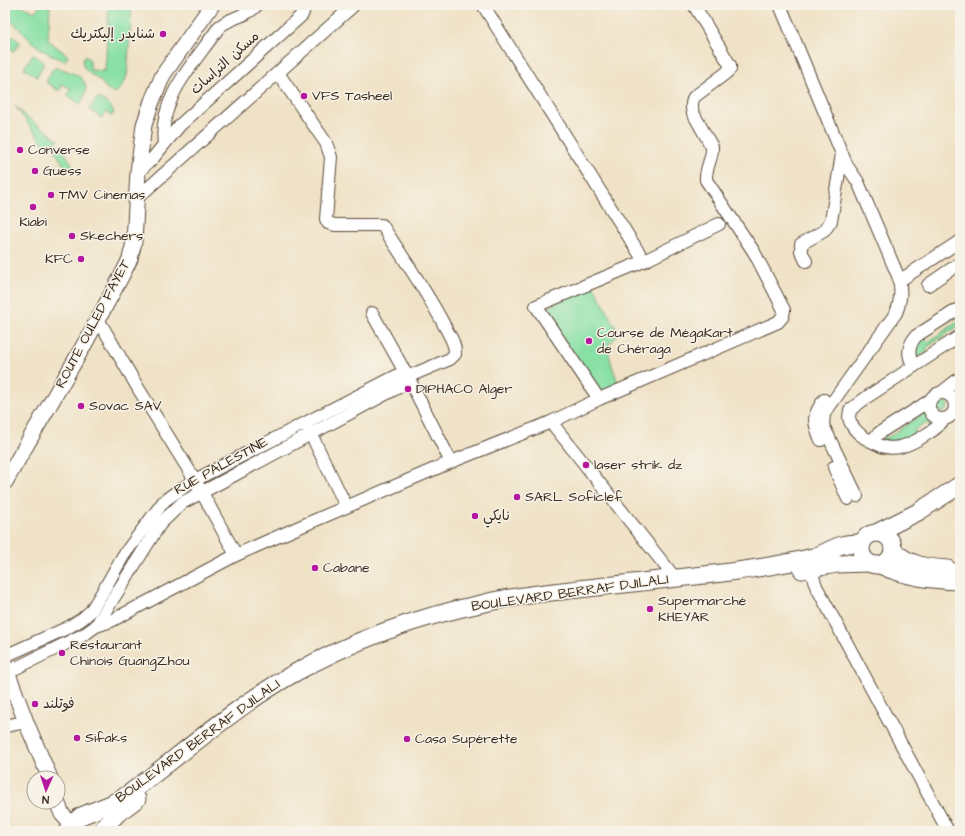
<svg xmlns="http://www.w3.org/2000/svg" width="965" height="836" font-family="'Architects Daughter','Playpen Sans Arabic',sans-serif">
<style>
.green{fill:#88e0a5;stroke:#628562}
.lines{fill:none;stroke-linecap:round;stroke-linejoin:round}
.minor-casing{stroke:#564637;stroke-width:14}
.major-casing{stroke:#564637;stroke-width:17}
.highway-casing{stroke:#564637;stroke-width:19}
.minor{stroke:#fff;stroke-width:12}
.major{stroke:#fff;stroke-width:15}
.highway{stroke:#fff;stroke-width:17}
.poi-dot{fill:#b5179e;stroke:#f7f3e8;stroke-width:1.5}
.labels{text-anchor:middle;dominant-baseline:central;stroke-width:3;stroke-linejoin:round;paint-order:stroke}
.poi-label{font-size:14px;fill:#3b2a1e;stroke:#f7f3e8;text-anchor:start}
.street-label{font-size:14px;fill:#3b2a1e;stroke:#f7f3e8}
</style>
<rect width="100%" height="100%" fill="#f7f3e8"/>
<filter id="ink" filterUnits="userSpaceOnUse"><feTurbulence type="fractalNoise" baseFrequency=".025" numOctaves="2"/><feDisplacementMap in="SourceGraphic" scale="8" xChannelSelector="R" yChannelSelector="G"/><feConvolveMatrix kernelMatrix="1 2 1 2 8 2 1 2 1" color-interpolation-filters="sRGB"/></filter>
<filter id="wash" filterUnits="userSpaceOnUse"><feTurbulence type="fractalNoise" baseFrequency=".012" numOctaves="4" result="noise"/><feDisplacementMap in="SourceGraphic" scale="16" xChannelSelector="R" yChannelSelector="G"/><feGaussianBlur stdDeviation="0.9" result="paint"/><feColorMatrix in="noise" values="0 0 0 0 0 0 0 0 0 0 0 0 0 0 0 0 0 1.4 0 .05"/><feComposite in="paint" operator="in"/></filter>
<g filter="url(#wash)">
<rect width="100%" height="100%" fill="#f0e2c6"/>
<g class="green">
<path d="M5,5H20L35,12L40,5H50L48,40L68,56L65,61C34,49 27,36 5,14Z"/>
<path d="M109,5H132L127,75C125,83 118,98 108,90C105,87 102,83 99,80C94,76 85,72 83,65C82,61 83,59 85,56L90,60V70L105,71Z"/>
<path d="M13,36L20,42L14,51L7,46Z"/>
<path d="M33,54L42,61L44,63L37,77L24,68Z"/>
<path d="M55,68C60,68 65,70 70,72C88,79 90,89 80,104L67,95L71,89L63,84L59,91L46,82L52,70Z"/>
<path d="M97,98C103,99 111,106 114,112L112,116L106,112L102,118L89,109Z"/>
<path d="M15,106L28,118L59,140L47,149Z"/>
<path d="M61,147L73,166L67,170L55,151Z"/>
<path d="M594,286L618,332C617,338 612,340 609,345C606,352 616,377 619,385L601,394L543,309Z"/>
<path d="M960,320V325L926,348L928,351L919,357L916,356C914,351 915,347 918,343L917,342L924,338L928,342Z"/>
<circle cx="942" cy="406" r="6"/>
<path d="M925,407C925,414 930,419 936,422L930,427L926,422L914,430L917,435L898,442L880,440L885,435L887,438L922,414L920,410Z"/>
</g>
</g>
<g filter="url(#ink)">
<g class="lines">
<g class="minor-casing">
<g id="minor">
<path d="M483,5L644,261"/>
<path d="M780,5L847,166L858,182L898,276C902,289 901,301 896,313L824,414L823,425L857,496"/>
<path d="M278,73L326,143L331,157L326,219L328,223L335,225H382C403,258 425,289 443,323C448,333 456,343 455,354L450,359L407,377"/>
<path d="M164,144C158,97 195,63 219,27C230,17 247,17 257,5"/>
<path d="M138,172L153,158L180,125L302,15L305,5"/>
<path d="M137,198L354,5"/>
<path d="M806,261L801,251V244L824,231L831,221L842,154"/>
<path d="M899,281L960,241"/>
<path d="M928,285L960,263"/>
<path d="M372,313L410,381L451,462"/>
<path d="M98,319L138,388L195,480L236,555"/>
<path d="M914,366C907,356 908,346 916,336L960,308"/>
<path d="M942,392L960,378"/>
<circle cx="942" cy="406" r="13"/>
<path d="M599,399L536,306L644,261L719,224"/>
<path d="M929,401L879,433L875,437V443C893,454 912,444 927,434C934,430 939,426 943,420"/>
<path d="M551,422L675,578"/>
<path d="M308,428L346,506"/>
<path d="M821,440C813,422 812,416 824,400"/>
<path d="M875,443C863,438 852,430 849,418L850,410L867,397L960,336"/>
<path d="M834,467L848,499"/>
<path d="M810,568L816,586L948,831"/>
<path d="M96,626L111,621L236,555L304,525L451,462L551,422L599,399L778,322L783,316L784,310L754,252L706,180C705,168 713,158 712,147L693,113C691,107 691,103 694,97L726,73L730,69V65L694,5"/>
<path d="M5,656L67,628L82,619L91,611L102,593L123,556L164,501L175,493L195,480L404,372"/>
<path d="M8,672L85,634L96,626L160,524L182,503L410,381"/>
<path d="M5,726L26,722"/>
</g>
</g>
<g class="major-casing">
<g id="major">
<path d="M5,482L84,345L121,277L130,259L134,242L138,172L144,125L152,101L163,75L212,5"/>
<path d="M5,666L26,722L50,778"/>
<path d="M57,802L62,814L72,825L67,831"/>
</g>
</g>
<g class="highway-casing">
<g id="highway">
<circle cx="877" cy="549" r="16"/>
<path d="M876,533L918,512L960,485"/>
<path d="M893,550C908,565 928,568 948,569"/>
<path d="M880,565C906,577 932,580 960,581"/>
<path d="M802,570L837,564L867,563"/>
<path d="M76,831L72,825L81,816L113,803L127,795C181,755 232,709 291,675C351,641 417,617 485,603C518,595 553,592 588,588C633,583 677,578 722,573C753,569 783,565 813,557C823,554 832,548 842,545C849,543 856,543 862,543"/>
<path d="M101,831L117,814L137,799"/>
</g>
</g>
<use href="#minor" class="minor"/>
<use href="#major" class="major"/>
<use href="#highway" class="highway"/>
</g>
</g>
<g class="poi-dot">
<circle cx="163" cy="34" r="4"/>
<circle cx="304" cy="96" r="4"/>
<circle cx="20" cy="150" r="4"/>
<circle cx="35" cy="171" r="4"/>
<circle cx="51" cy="195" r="4"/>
<circle cx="33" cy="207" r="4"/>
<circle cx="72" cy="236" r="4"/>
<circle cx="81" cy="259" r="4"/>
<circle cx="589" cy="341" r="4"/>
<circle cx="408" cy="389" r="4"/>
<circle cx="81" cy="406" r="4"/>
<circle cx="586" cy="465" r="4"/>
<circle cx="517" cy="497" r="4"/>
<circle cx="475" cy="516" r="4"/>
<circle cx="315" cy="568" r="4"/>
<circle cx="650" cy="609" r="4"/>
<circle cx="62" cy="653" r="4"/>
<circle cx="35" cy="704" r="4"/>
<circle cx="77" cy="738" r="4"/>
<circle cx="407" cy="739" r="4"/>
</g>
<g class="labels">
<g class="poi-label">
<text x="155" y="34" text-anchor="end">شنايدر إليكتريك</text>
<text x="312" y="96">VFS Tasheel</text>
<text x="28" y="150">Converse</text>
<text x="43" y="171">Guess</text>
<text x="59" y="195">TMV Cinemas</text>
<text x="33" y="222" text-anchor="middle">Kiabi</text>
<text x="80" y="236">Skechers</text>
<text x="73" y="259" text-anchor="end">KFC</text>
<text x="597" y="333">Course de MégaKart<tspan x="597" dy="16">de Chéraga</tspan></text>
<text x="416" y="389">DIPHACO Alger</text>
<text x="89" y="406">Sovac SAV</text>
<text x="594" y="465">laser strik dz</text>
<text x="525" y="497">SARL Soficlef</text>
<text x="483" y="516">نايكي</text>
<text x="323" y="568">Cabane</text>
<text x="658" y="601">Supermarché<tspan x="658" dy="16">KHEYAR</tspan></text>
<text x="70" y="645">Restaurant<tspan x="70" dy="16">Chinois GuangZhou</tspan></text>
<text x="43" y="704">فوتلند</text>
<text x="85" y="738">Sifaks</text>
<text x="415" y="739">Casa Supérette</text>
</g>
<g class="street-label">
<text transform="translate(225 63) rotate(-42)">مسكن التراسات</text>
<text transform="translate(93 324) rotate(-62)">ROUTE OULED FAYET</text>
<text transform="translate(221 466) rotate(-29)">RUE PALESTINE</text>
<text transform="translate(570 593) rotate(-8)">BOULEVARD BERRAF DJILALI</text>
<text transform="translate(198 741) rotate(-36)">BOULEVARD BERRAF DJILALI</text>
</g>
</g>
<rect width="965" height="836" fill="none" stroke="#f7f3e8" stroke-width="20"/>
<g transform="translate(46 790) rotate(183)"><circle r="19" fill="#f7f3e8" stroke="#aca397"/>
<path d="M0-3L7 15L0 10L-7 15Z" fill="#b5179e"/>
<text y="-6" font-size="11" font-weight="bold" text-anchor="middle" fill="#3b2a1e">N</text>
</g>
</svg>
